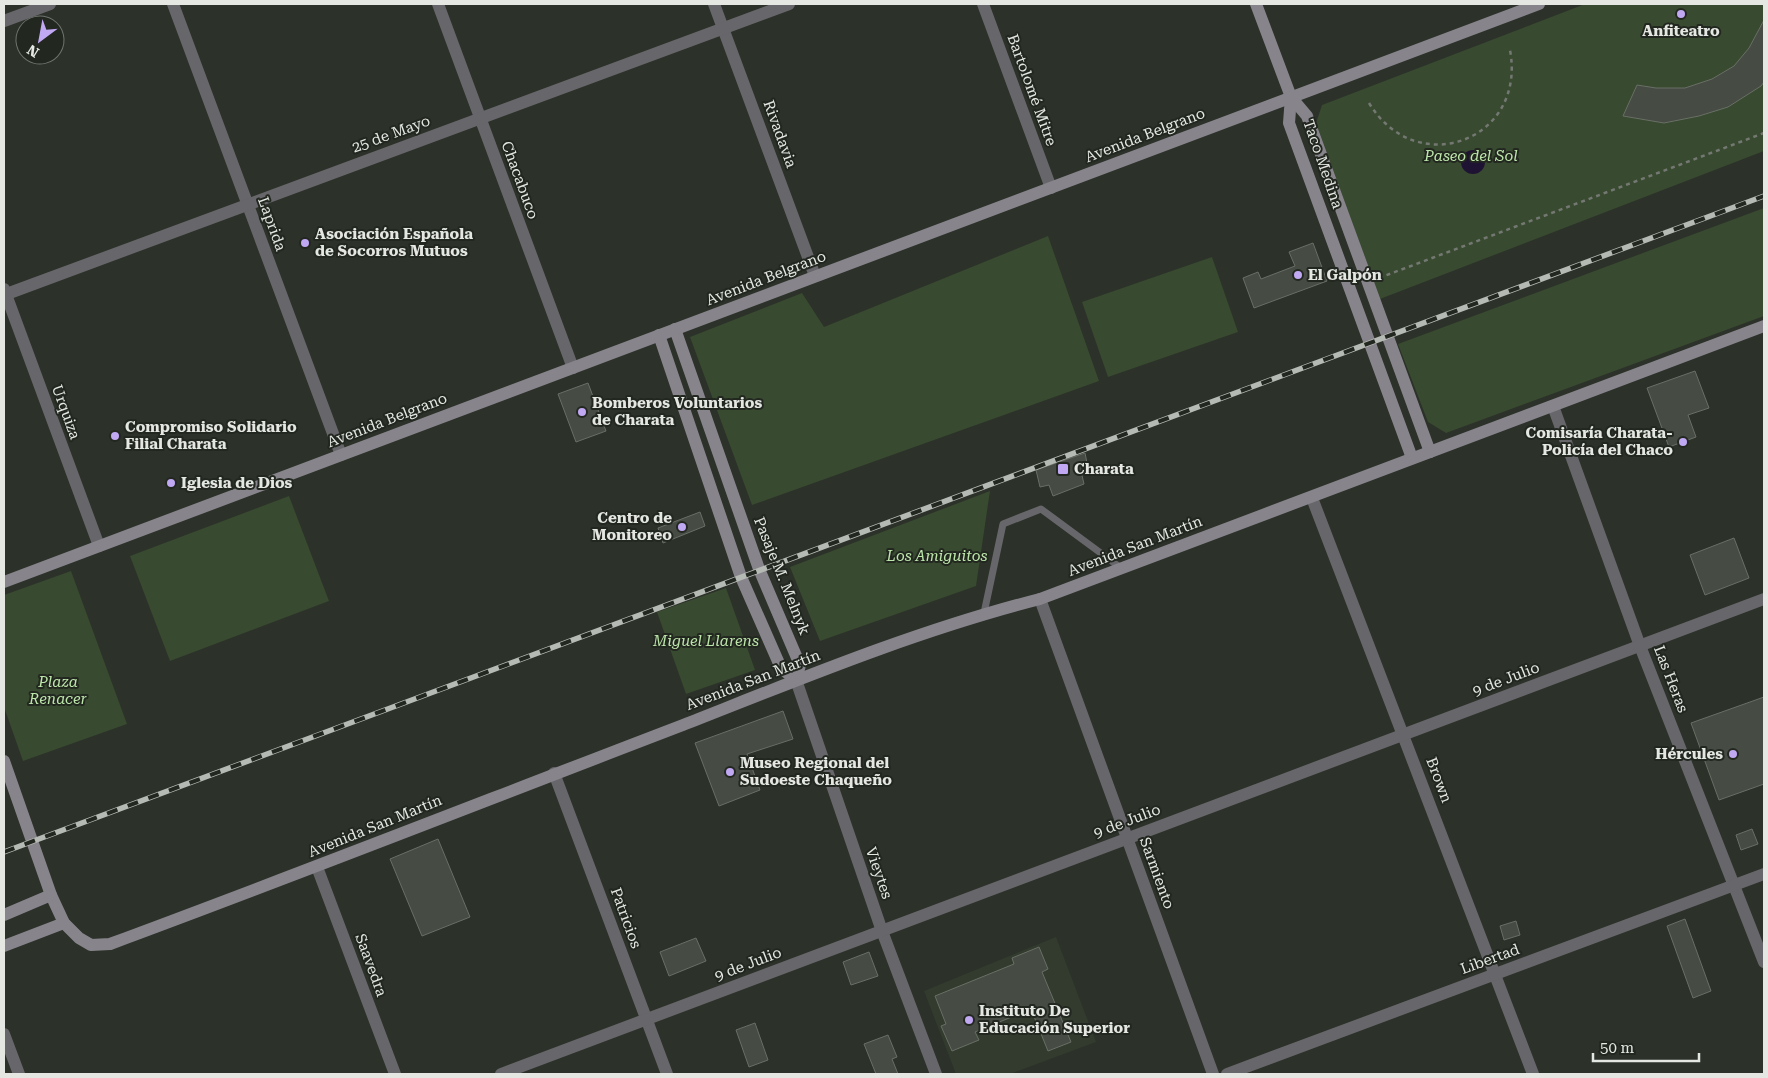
<svg xmlns="http://www.w3.org/2000/svg" width="1768" height="1078" font-family="'Roboto Serif',serif">
<style>
.built{fill:#323b2e}
.green{fill:#384a2f}
.water{fill:#1f1333}
.building{fill:#464b43;stroke:#696f66}
.lines{fill:none;stroke-linecap:round;stroke-linejoin:round}
.path{stroke:#747872;stroke-width:2.5;stroke-dasharray:4 4;stroke-linecap:butt}
.lane{stroke:#67666a;stroke-width:7}
.street{stroke:#67666a;stroke-width:12}
.secondary{stroke:#87858b;stroke-width:12}
.rail-casing{stroke:#b6bab4;stroke-width:5.5}
.rail{stroke:#222720;stroke-width:4;stroke-dasharray:11;stroke-linecap:butt}
.poi-dot{fill:#c1a8f3;stroke:#222720;stroke-width:2}
.labels{text-anchor:middle;dominant-baseline:central;stroke-width:4;stroke-linejoin:round;paint-order:stroke}
.poi-label{font-size:15px;font-weight:bold;fill:#e4e7e2;stroke:#222720;text-anchor:start}
.street-label{font-size:15px;fill:#e4e7e2;stroke:#222720}
.park-label{font-size:15px;font-style:italic;fill:#bde6aa;stroke:#222720}
</style>
<rect width="100%" height="100%" fill="#2c312a"/>
<path class="built" d="M1056,937L1096,1042L1010,1074H956L924,991Z"/>
<g class="green">
<path d="M1585,4H1764V151L1380,299L1316,123L1322,105Z"/>
<path d="M1764,208V316L1446,433L1428,422L1398,344Z"/>
<path d="M1048,236L1099,381L752,505L690,337L802,293L824,327Z"/>
<path d="M1212,257L1238,332L1108,377L1082,302Z"/>
<path d="M990,491L976,586L820,641L790,567Z"/>
<path d="M289,496L329,601L170,661L130,556Z"/>
<path d="M71,571L127,724L23,761L4,707V595Z"/>
<path d="M726,588L755,670L686,694L657,612Z"/>
</g>
<circle class="water" cx="1473" cy="162" r="12"/>
<g class="building">
<path d="M1764,20V82L1761,86L1728,107L1699,116L1664,123L1623,116L1637,85L1656,88H1685L1712,79L1734,66L1749,48Z"/>
<path d="M1313,243L1327,281L1254,308L1243,278L1258,272L1261,279L1295,266L1289,252Z"/>
<path d="M1695,371L1709,408L1688,415L1696,437L1669,447L1647,388Z"/>
<path d="M588,383L606,431L576,442L558,394Z"/>
<path d="M1085,453L1088,468L1081,471L1084,484L1053,496L1049,485L1040,487L1036,470Z"/>
<path d="M700,512L705,526L663,543L658,528Z"/>
<path d="M1734,538L1749,578L1705,595L1690,555Z"/>
<path d="M1764,697V784L1719,800L1691,723Z"/>
<path d="M783,711L793,739L747,754L760,790L719,806L695,743Z"/>
<path d="M1752,829L1758,844L1741,850L1736,835Z"/>
<path d="M438,839L470,917L422,936L390,859Z"/>
<path d="M1685,919L1711,991L1693,998L1667,926Z"/>
<path d="M1516,921L1520,935L1504,940L1500,926Z"/>
<path d="M696,938L706,961L669,976L660,952Z"/>
<path d="M1039,947L1048,969L1042,972L1071,1042L1048,1051L1031,1009L975,1032L979,1040L952,1051L941,1026L946,1024L935,996L1014,964L1012,958Z"/>
<path d="M869,952L878,976L851,985L843,962Z"/>
<path d="M755,1023L768,1060L749,1067L736,1030Z"/>
<path d="M888,1035L897,1057L892,1059L898,1074H876L864,1044Z"/>
</g>
<g class="lines">
<g class="path">
<path d="M1369,103C1416,181 1527,141 1510,50"/>
<path d="M1379,278L1764,133"/>
</g>
<path class="lane" d="M984,613L1003,524L1041,509L1121,568"/>
<g class="street">
<path d="M173,4L341,455"/>
<path d="M438,4L573,368"/>
<path d="M714,4L815,276"/>
<path d="M983,4L1051,188"/>
<path d="M4,21L50,4"/>
<path d="M4,289L99,546"/>
<path d="M4,295L789,4"/>
<path d="M1553,406L1640,646L1764,962"/>
<path d="M1312,498L1533,1074"/>
<path d="M1040,599L1213,1074"/>
<path d="M796,680L882,931L936,1074"/>
<path d="M554,773L667,1074"/>
<path d="M317,867L395,1074"/>
<path d="M4,1034L19,1074"/>
<path d="M501,1074L1764,599"/>
<path d="M1227,1074L1764,874"/>
</g>
<g class="secondary">
<path d="M1256,4L1291,97L1307,116L1430,452"/>
<path d="M1291,97L1289,123L1412,458"/>
<path d="M659,335L741,577L781,668L796,680L800,665L759,569L675,329"/>
<path d="M4,582L1539,4"/>
<path d="M4,761L51,895L64,923L79,938L91,945L110,944C302,873 492,798 683,725C800,679 918,630 1040,599L1764,326"/>
<path d="M4,915L51,895"/>
<path d="M4,946L64,923"/>
</g>
<g class="rail-casing">
<path id="rail" d="M4,852L1764,196"/>
</g>
<use href="#rail" class="rail"/>
</g>
<g class="poi-dot">
<circle cx="1681" cy="14" r="5"/>
<circle cx="305" cy="243" r="5"/>
<circle cx="1298" cy="275" r="5"/>
<circle cx="582" cy="412" r="5"/>
<circle cx="115" cy="436" r="5"/>
<circle cx="1683" cy="442" r="5"/>
<rect x="1057" y="463" width="12" height="12" rx="2.5"/>
<circle cx="171" cy="483" r="5"/>
<circle cx="682" cy="527" r="5"/>
<circle cx="1733" cy="754" r="5"/>
<circle cx="730" cy="772" r="5"/>
<circle cx="969" cy="1020" r="5"/>
</g>
<g class="labels">
<g class="poi-label">
<text x="1681" y="31" text-anchor="middle">Anfiteatro</text>
<text x="315" y="234">Asociación Española<tspan x="315" dy="17">de Socorros Mutuos</tspan></text>
<text x="1308" y="275">El Galpón</text>
<text x="592" y="403">Bomberos Voluntarios<tspan x="592" dy="17">de Charata</tspan></text>
<text x="125" y="427">Compromiso Solidario<tspan x="125" dy="17">Filial Charata</tspan></text>
<text x="1673" y="433" text-anchor="end">Comisaría Charata-<tspan x="1673" dy="17">Policía del Chaco</tspan></text>
<text x="1074" y="469">Charata</text>
<text x="181" y="483">Iglesia de Dios</text>
<text x="672" y="518" text-anchor="end">Centro de<tspan x="672" dy="17">Monitoreo</tspan></text>
<text x="1723" y="754" text-anchor="end">Hércules</text>
<text x="740" y="763">Museo Regional del<tspan x="740" dy="17">Sudoeste Chaqueño</tspan></text>
<text x="979" y="1011">Instituto De<tspan x="979" dy="17">Educación Superior</tspan></text>
</g>
<g class="street-label">
<text transform="translate(1032 90) rotate(70)">Bartolomé Mitre</text>
<text transform="translate(391 134) rotate(-20)">25 de Mayo</text>
<text transform="translate(780 134) rotate(70)">Rivadavia</text>
<text transform="translate(1145 135) rotate(-21)">Avenida Belgrano</text>
<text transform="translate(1323 164) rotate(71)">Taco Medina</text>
<text transform="translate(520 180) rotate(70)">Chacabuco</text>
<text transform="translate(272 224) rotate(70)">Laprida</text>
<text transform="translate(766 278) rotate(-21)">Avenida Belgrano</text>
<text transform="translate(66 412) rotate(70)">Urquiza</text>
<text transform="translate(387 420) rotate(-21)">Avenida Belgrano</text>
<text transform="translate(1135 546) rotate(-21)">Avenida San Martín</text>
<text transform="translate(782 576) rotate(68)">Pasaje M. Melnyk</text>
<text transform="translate(1506 679) rotate(-21)">9 de Julio</text>
<text transform="translate(1671 679) rotate(69)">Las Heras</text>
<text transform="translate(753 680) rotate(-21)">Avenida San Martín</text>
<text transform="translate(1439 780) rotate(69)">Brown</text>
<text transform="translate(1127 821) rotate(-21)">9 de Julio</text>
<text transform="translate(375 826) rotate(-22)">Avenida San Martín</text>
<text transform="translate(879 873) rotate(71)">Vieytes</text>
<text transform="translate(1157 873) rotate(70)">Sarmiento</text>
<text transform="translate(626 918) rotate(70)">Patricios</text>
<text transform="translate(1490 959) rotate(-20)">Libertad</text>
<text transform="translate(748 964) rotate(-21)">9 de Julio</text>
<text transform="translate(371 965) rotate(70)">Saavedra</text>
</g>
<g class="park-label">
<text x="1471" y="156">Paseo del Sol</text>
<text x="937" y="556">Los Amiguitos</text>
<text x="706" y="641">Miguel Llarens</text>
<text x="58" y="682">Plaza<tspan x="58" dy="17">Renacer</tspan></text>
</g>
</g>
<rect width="1768" height="1078" fill="none" stroke="#e4e7e2" stroke-width="10"/>
<g transform="translate(40 40) rotate(212)"><circle r="24" fill="#222720" stroke="#70746e"/>
<path d="M0-4L9 19L0 12L-9 19Z" fill="#c1a8f3"/>
<text y="-8" font-size="14" font-weight="bold" text-anchor="middle" fill="#e4e7e2">N</text>
</g>
<path d="M1593 1053v8h106v-8" fill="none" stroke="#e4e7e2" stroke-width="2.5"/>
<text x="1600" y="1053" font-size="15" fill="#e4e7e2" stroke="#222720" stroke-width="4" paint-order="stroke">50 m</text>
</svg>
